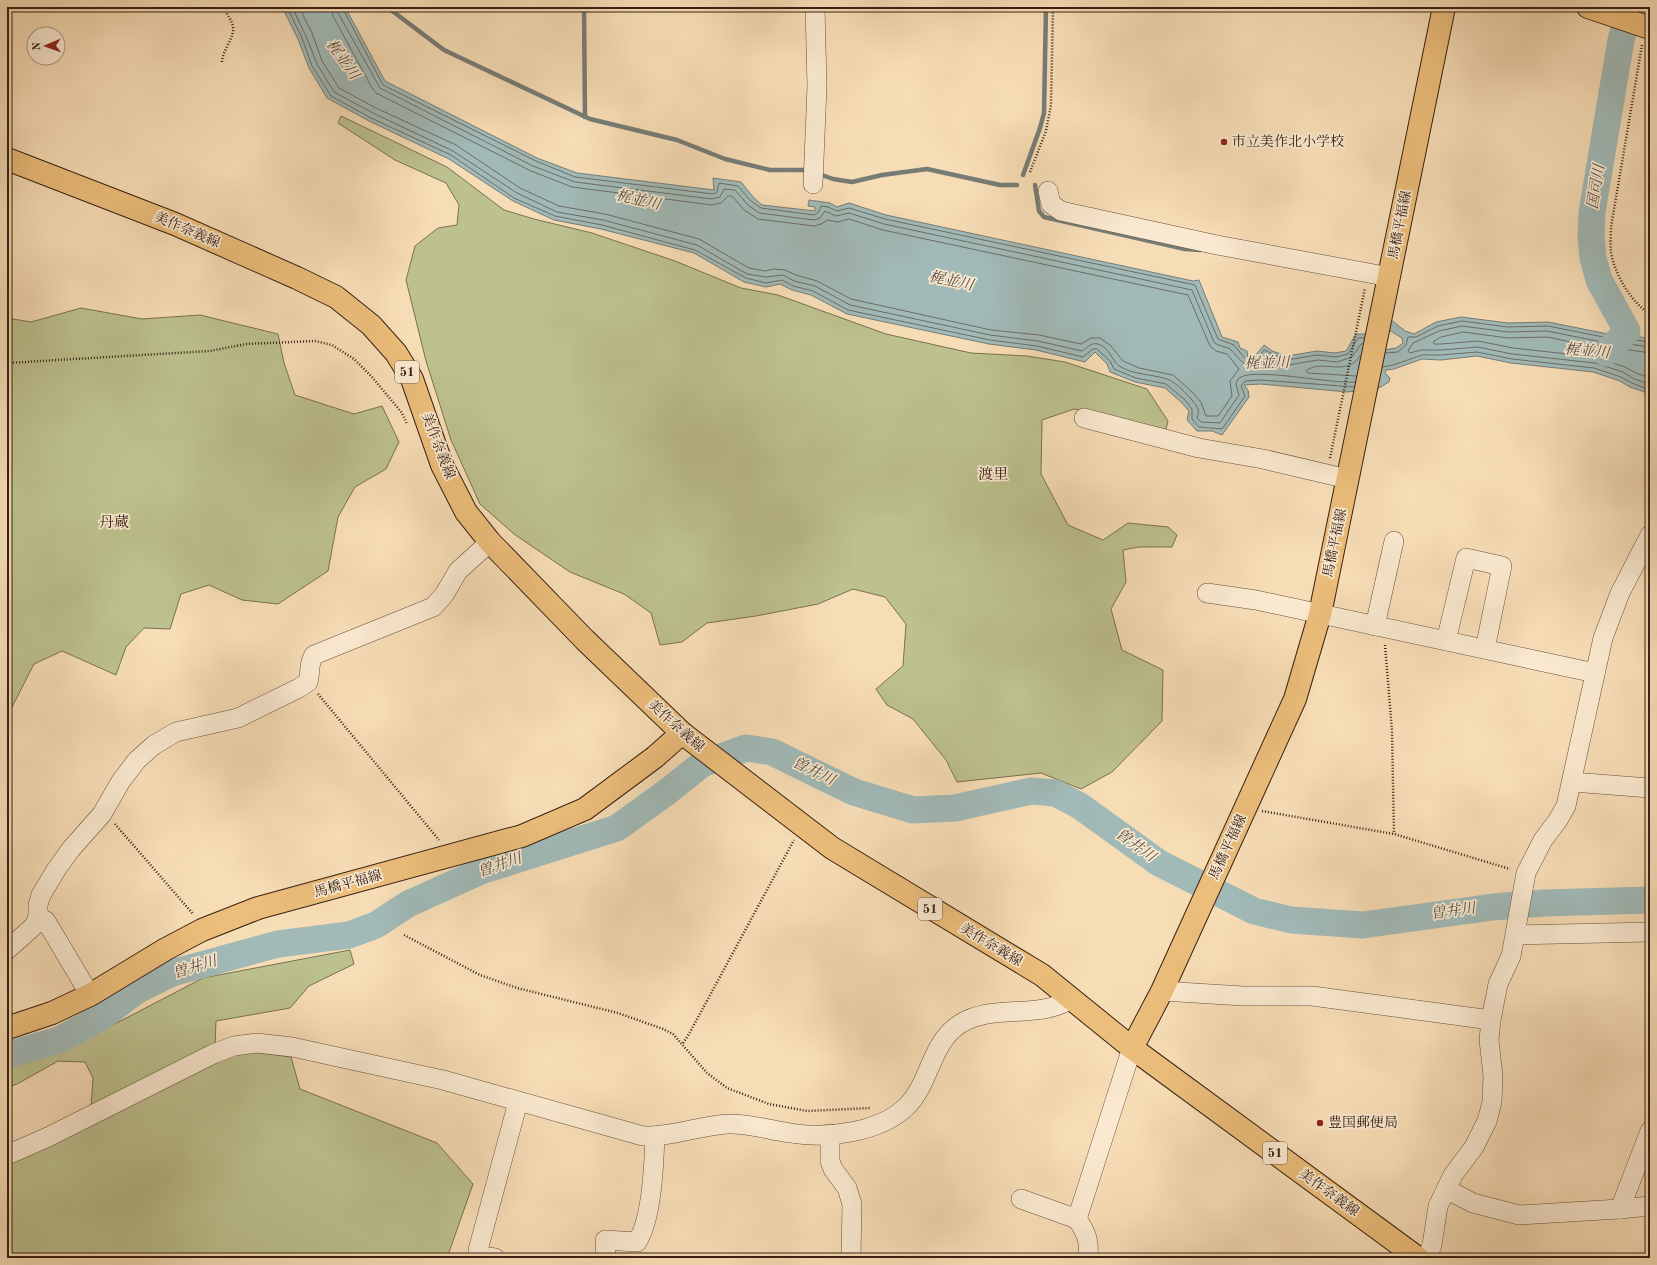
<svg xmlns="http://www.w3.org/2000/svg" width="1657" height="1265" font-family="'Old Standard TT','Noto Serif JP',serif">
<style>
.green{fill:#bcc18e;stroke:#7a7051}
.water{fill:#a1bab8;stroke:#777c76}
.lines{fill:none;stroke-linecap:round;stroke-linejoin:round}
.shore{stroke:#6c6d66;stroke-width:1}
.stream{stroke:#777c76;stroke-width:4.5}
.river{stroke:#a1bab8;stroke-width:27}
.minor-casing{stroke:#674f3c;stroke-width:20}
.major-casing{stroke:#372014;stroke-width:24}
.path{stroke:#372014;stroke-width:2.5;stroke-dasharray:1 2;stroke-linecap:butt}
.minor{stroke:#fae9d0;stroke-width:19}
.major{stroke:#ecbe7b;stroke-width:22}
.poi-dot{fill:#8f2418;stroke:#fae9d0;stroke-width:1.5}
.labels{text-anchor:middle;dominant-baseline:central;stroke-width:3.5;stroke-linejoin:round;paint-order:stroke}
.shield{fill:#fae9d0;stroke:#725c4c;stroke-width:1}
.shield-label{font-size:13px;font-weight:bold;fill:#372014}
.poi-label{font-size:14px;fill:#372014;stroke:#fae9d0;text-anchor:start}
.street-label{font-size:14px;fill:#372014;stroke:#fae9d0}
.water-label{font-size:15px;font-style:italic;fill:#574e45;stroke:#fae9d0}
.neighbourhood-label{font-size:15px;fill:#372014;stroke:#fae9d0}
</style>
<rect width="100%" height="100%" fill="#f7ddb6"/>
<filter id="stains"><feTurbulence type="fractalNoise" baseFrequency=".005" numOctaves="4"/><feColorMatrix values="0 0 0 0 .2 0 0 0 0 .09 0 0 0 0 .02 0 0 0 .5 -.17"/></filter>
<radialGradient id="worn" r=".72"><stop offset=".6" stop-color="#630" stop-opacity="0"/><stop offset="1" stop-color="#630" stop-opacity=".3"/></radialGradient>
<g class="green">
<path d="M341,116L447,167L504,210L534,219L592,233L675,261L741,288L778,295L886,334L971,353L1027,356L1065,362L1147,389L1168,421L1165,433L1100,414L1074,409L1042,420L1041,474L1068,525L1103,540L1128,523L1168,527L1177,535L1172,547H1139L1123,550L1126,582L1111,609L1122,650L1163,670L1162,721L1112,772L1081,789L1041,773L957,782L946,760L913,719L887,705L876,689L903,666L906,624L885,597L853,589L818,604L756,616L707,623L682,642L660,645L651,613L624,594L570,572L514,534L480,504L451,440L426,361L406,280L415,246L438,228L457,225L459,205L446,183L395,160L338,123Z"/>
<path d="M81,308L142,319L200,315L278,334L284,363L295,395L354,414L382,406L399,442L386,469L355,487L338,517L328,571L278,604L242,600L209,585L181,594L170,629L144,628L126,647L116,675L62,651L34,664L7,717V318L31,322Z"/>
<path d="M350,950L354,964L309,986L290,1008L216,1021L215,1047L291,1057L300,1089L437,1143L473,1184L447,1258H7V1163L91,1109L93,1078L85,1062L58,1061L19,1083L7,1088V1066L16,1060L56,1049L109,1027L203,978Z"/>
</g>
<path class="water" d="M282,7H345L385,81L537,158L577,173L714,190L713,178L741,182L754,198L762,205L815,211V207L808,206L809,200L830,203L837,207L849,203L886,215L1193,281L1199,280L1222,337L1238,342L1240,348L1247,351L1248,357L1255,356L1264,345L1272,351L1287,356L1317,351L1335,353L1346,351L1356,334H1365L1384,350L1396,348L1403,343L1402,338L1389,330L1390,319L1405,331L1414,334L1436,322L1461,317L1508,323L1548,322L1608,334L1616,332L1650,339V394L1630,387L1620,381L1593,372L1511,363L1477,356L1441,360L1422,359L1394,369L1386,370L1385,373L1390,378L1389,382L1377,389L1347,392L1261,384L1244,385L1248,390L1249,397L1222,435L1212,431H1197L1187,420L1189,411L1181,402L1165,388L1135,382L1110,372L1107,364L1095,352L1085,362L1036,350L989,344L847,314L811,295L792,290L780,284L766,287L744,282L694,253L601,229L554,220L513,201L449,159L369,121L327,98L309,68L298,39Z"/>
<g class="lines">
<g class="shore">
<path d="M287,7L302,38L312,66L331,96L371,118L451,155L514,198L555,216L602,225L695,250L746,278L766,283L782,280L793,286L813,291L848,310L990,340L1037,346L1083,357L1093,349H1097L1110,361L1114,369L1136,378L1166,384L1184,399L1192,409V419L1199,427L1222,429L1245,396L1241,386L1245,381L1261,380L1354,387"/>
<path d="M292,7L306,36L317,64L334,92L373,113L453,151L517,193L557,212L603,220L697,245L747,274L766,277L783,275L794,281L815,286L850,305L990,335L1038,341L1082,351C1087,348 1091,342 1098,344C1109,347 1113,362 1119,366C1134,375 1151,374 1167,379C1175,381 1195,401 1198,409C1199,412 1198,415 1197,418L1201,422L1220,423L1239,395L1236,384C1237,381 1238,378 1241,377C1259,368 1330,384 1355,382"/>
<path d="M299,7L312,33L322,61L339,88L376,108L456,145L520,188L559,206L605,214L699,239L749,268L765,271L774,269L785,270L796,275L817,281L851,299L991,330L1039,335L1081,344L1091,338H1100L1111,346L1123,361L1139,368L1173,375L1191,391L1201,402L1206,416H1218L1232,396L1230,381L1239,369L1227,354L1216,351L1210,346L1188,295L883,230L849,219L838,222L828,220L821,224L814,226L758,219L744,210L732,196H728L721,203L712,205L572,187L531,171L376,93L372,88L333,16L331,7"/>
<path d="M337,7L338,13L380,88L533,166L575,182L712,199L720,197L724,189L735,190L748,205L759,213L814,220L820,218L825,211L836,216L849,213L884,224L1192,290L1214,342C1219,347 1227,346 1231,350C1244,363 1248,374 1266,358L1288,365L1318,360L1337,362L1352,357L1361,344H1363"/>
<path d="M342,7L383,85L536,161L575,177L713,194L717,192L719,183L738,186L751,201L761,208L814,215L818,213L821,206L828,207L837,211L849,208L885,219L1195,285L1218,339L1234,345L1247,361L1257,359L1264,350L1287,360L1317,355L1336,357L1348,354L1358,338H1364"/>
<path d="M1650,347L1616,342L1607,343L1547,331L1508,332L1462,326L1439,331L1413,343L1408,351L1410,353L1421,350H1441L1478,347L1512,354L1595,363L1623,372L1634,379L1650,384"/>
<path d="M1385,353L1398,352L1406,345L1408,337H1416L1438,326L1462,321L1508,327L1548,326L1608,338L1616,337L1650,342"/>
<path d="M1650,353L1617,348L1606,349L1547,337L1508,338L1463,332L1441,337L1433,342L1434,344H1441L1478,341L1513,348L1595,357L1625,367L1636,373L1650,378"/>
<path d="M1383,367L1393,365L1422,355H1441L1477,352L1512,359L1594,368L1621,377L1632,383L1650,390"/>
<path d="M1356,376L1308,373L1306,371C1321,358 1347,378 1360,356"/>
</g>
<g class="stream">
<path d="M387,7L444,50L590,119L677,140L725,159L770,170H807"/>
<path d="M584,7L585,117"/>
<path d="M819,174L833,179L852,182L882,175L927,169L1000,185H1017"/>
<path d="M1023,175L1040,128L1044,113L1046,7"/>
<path d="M1035,185L1039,211L1044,217L1185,249L1200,250"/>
</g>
<g class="river">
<path d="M1606,353L1627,331L1599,280L1593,258L1591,236L1592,212L1621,40L1630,7"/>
<path d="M7,1055L59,1040L102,1017L136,991L172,973L278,944L349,935L376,925L408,904L481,871L617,828L667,792L702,764L746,748L772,752L854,792L913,810L955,808L1031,791L1055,793L1080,806L1159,863L1254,911L1291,920L1363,925L1493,907L1544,903L1650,900"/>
</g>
<g class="minor-casing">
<g id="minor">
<path d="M813,184L817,86L815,7"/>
<path d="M1048,191L1051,204L1061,211L1217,245L1390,277"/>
<path d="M1084,418L1199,448L1263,459L1348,479"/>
<path d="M1207,593L1256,600L1595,673"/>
<path d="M1375,626L1394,541"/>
<path d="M1446,641L1466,558L1502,566L1485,649"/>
<path d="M1572,782L1650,788"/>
<path d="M38,916L46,921L90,995"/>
<path d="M1516,935L1650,932"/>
<path d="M7,950L35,925L38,916V905L41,895L56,870L71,849L102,814L121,781L137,760L154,745L176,732L238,718L299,688L308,682C311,672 308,664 314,655L433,607L444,595L458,571L490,542"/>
<path d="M1162,991L1243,996H1312L1491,1020"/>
<path d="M1650,1131L1620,1209L1650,1206"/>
<path d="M830,1134V1161L833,1169L847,1188L852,1204L851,1258"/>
<path d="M7,1155L48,1137L213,1054L234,1046L257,1043L292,1047L443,1080L643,1136C672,1137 699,1126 727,1124C749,1123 768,1130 790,1133C825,1139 880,1133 907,1106C930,1083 931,1042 960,1024C993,1003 1038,1020 1071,999"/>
<path d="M1446,1189L1473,1203L1519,1215L1620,1209"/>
<path d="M1021,1199L1077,1219L1132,1048"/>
<path d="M1077,1219C1086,1232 1091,1243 1087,1258"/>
<path d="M495,1258L481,1256L478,1250L518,1102"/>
<path d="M606,1258L605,1240L637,1242C652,1219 654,1164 655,1136"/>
<path d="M1427,1258L1432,1245L1438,1206L1453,1175L1474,1147L1487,1121L1492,1102L1493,1076L1489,1040L1491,1020L1498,984L1511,956L1526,873L1543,840L1558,820L1566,806L1603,638L1620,593L1650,535"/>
</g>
</g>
<g class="major-casing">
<g id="major">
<path d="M1588,7L1650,28"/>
<path d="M7,159L175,224L297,278L336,297L371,325L396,353L412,379L442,465L466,512L490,542L585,640L682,733L832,848L1042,975L1132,1048L1418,1258"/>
<path d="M7,1028L52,1013L90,995L166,949L202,930L258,908L522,836L585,809L655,757L682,733"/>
<path d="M1132,1048L1162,991L1295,699L1320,614L1444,7"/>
</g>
</g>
<g class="path">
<path d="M1642,45L1611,227C1611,235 1610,244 1611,252C1614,273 1632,304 1650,314"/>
<path d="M222,62C223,49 235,37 233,27C232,20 226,13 223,7"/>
<path d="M1030,172L1046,131L1051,105L1053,7"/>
<path d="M7,363L210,351L246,344L315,341L332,345L354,359L372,377L402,413L407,424"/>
<path d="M1330,458L1365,288"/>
<path d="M1385,645L1392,731L1394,834"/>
<path d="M318,694L439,840"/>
<path d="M1262,811L1394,834L1510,869"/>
<path d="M115,824L193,914"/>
<path d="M404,935L480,975L517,988L618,1013L663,1029L673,1034L707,1073L727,1088L769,1104L807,1111L870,1108"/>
<path d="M683,1043L689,1034L794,840"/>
</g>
<use href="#minor" class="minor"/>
<use href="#major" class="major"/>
</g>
<g class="poi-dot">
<circle cx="1224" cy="142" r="4"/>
<circle cx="1320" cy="1123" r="4"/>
</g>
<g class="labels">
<g class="shield">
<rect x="395" y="361" width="24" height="22" rx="3"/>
<rect x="918" y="898" width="24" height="22" rx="3"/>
<rect x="1263" y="1142" width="24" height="22" rx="3"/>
</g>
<g class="shield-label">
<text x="407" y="372">51</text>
<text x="930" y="909">51</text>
<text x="1275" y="1153">51</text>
</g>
<g class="poi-label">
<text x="1232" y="142">市立美作北小学校</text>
<text x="1328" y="1123">豊国郵便局</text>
</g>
<g class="street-label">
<text transform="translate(1400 225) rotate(-79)">馬橋平福線</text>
<text transform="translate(187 230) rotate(23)">美作奈義線</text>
<text transform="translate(438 446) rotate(69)">美作奈義線</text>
<text transform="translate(1335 543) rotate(-78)">馬橋平福線</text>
<text transform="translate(676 726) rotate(42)">美作奈義線</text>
<text transform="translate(1228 847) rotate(-65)">馬橋平福線</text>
<text transform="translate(348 884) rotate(-15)">馬橋平福線</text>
<text transform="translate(991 945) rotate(31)">美作奈義線</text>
<text transform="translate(1329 1193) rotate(36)">美作奈義線</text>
</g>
<g class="water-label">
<text transform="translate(342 60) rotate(54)">梶並川</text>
<text transform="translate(1597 187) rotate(-81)">国司川</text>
<text transform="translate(638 201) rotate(13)">梶並川</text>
<text transform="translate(951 282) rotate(12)">梶並川</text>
<text transform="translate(1587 352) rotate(5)">梶並川</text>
<text transform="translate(1267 364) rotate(-1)">梶並川</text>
<text transform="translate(813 772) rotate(26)">曽井川</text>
<text transform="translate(1135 846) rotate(36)">曽井川</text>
<text transform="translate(500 866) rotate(-19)">曽井川</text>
<text transform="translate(1453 912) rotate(-8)">曽井川</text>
<text transform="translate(195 968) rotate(-17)">曽井川</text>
</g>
<g class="neighbourhood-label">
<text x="993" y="475">渡里</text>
<text x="114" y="523">丹蔵</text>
</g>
</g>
<rect width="1657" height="1265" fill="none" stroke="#f7ddb6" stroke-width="24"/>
<rect x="8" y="8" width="1641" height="1249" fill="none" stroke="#372014" stroke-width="2"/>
<rect x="12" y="12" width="1633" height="1241" fill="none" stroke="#372014"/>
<g transform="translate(46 46) rotate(268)"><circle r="19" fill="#fae9d0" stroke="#ac9985"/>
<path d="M0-3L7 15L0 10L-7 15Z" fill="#8f2418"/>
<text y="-6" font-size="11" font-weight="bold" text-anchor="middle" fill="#372014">N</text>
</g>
<rect width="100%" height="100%" filter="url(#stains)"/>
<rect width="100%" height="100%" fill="url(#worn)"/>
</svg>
